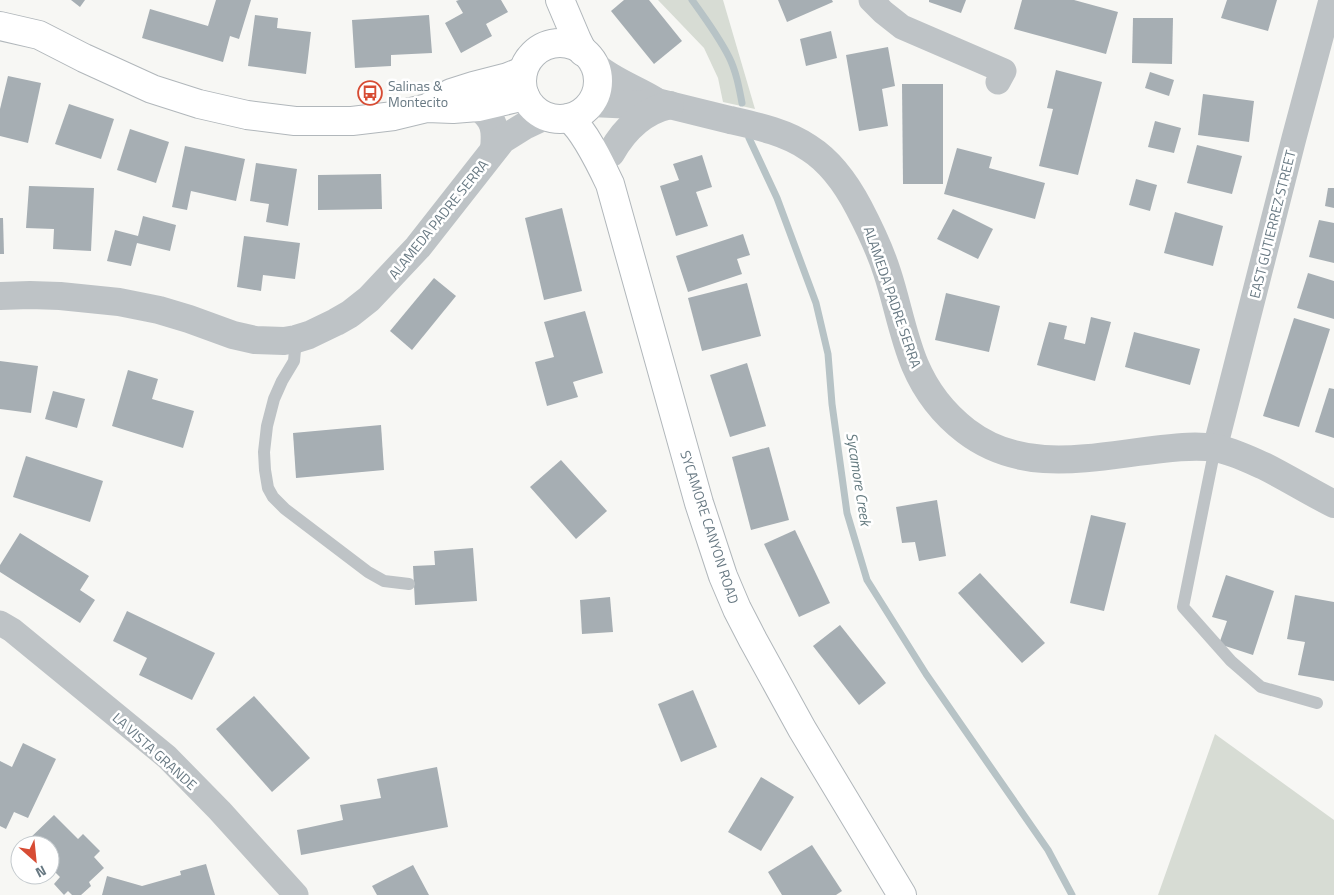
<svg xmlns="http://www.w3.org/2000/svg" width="1334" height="895" font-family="'Titillium Web',sans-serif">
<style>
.green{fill:#d7dcd4}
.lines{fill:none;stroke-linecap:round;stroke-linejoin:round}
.stream{stroke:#b7c3c6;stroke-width:7}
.building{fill:#a6aeb3}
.secondary-casing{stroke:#b1b7bb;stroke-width:30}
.service{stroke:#bec3c6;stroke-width:12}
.minor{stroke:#bec3c6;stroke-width:25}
.tertiary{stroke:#bec3c6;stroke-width:28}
.secondary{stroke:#fff;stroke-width:28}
.labels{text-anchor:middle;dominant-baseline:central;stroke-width:5;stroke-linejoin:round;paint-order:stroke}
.poi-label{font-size:14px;fill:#687983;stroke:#fff;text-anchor:start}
.street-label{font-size:14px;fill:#687983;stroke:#fff}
.water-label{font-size:15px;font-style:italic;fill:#647a7f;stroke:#fff}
</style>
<rect width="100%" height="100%" fill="#f7f7f4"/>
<g class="green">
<path d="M658,0H723L755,109L723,102L718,78L704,48Z"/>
<path d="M1215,734L1334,820V895H1158Z"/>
</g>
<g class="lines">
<g class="stream">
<path d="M692,0C705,18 719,37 729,57C736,71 739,87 742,103"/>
<path d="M749,138L777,198L816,303L828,354L832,404L847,513L867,580L926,674L1048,850L1072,895"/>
</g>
</g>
<g class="building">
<path d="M71,0H85L80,7Z"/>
<path d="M216,0H251L239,39L230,36L223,62L142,38L150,9L208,26Z"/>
<path d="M459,0H501L508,12L486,24L492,36L461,53L445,23L463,13L456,1Z"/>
<path d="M624,0H649L682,41L654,64L611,11Z"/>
<path d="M778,0H832L833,2L787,22Z"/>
<path d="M929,0H966L961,13L929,2Z"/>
<path d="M1022,0H1074L1118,12L1106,54L1014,29Z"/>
<path d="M1227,0H1277L1268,31L1221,18Z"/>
<path d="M255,15L278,18L277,28L311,32L306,74L248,66Z"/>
<path d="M429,15L432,53L391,55V66L355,68L352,20Z"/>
<path d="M1133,18H1173L1172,64L1132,63Z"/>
<path d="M831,31L837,58L806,66L800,39Z"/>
<path d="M888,47L895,86L882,89L888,126L859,131L846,55Z"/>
<path d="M1056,70L1102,82L1078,175L1039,166L1053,109L1047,108Z"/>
<path d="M1150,72L1174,80L1169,96L1145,88Z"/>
<path d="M8,76L41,83L28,143L0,136V109Z"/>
<path d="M902,84H943V184H903Z"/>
<path d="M1203,94L1254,101L1249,142L1198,135Z"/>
<path d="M69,104L114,119L101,159L55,144Z"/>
<path d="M1155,121L1181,128L1174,153L1148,147Z"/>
<path d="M130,129L169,142L156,183L117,170Z"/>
<path d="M1197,145L1242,156L1232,194L1187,183Z"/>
<path d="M185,146L245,159L236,201L191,191L187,210L172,207Z"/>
<path d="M957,148L992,157L989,168L1045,183L1035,219L944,194Z"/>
<path d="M702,155L712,187L696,192L708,226L676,236L660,186L679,180L673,164Z"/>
<path d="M256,163L297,169L288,226L266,222L269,204L250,201Z"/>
<path d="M381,174L382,209L318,210V175Z"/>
<path d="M1136,179L1157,185L1150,211L1129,205Z"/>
<path d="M29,186L94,188L91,251L53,249L54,229L26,228Z"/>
<path d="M1328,188H1334V208L1325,206Z"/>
<path d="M562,208L582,291L544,300L525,218Z"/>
<path d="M953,209L993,229L978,259L937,239Z"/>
<path d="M1175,212L1223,226L1213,266L1164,253Z"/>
<path d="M143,216L176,225L170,251L137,243L131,266L107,261L115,230L138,236Z"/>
<path d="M0,218H3L4,254H0Z"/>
<path d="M1319,220L1334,223V263L1309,257Z"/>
<path d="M743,234L750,255L737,259L742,274L688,292L676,256Z"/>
<path d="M244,236L300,243L295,279L263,275L261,291L237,287Z"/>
<path d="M1308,273L1334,281V319L1297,308Z"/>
<path d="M434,278L456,296L412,350L390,331Z"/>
<path d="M747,283L761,336L702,351L688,298Z"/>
<path d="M946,293L1000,306L989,352L935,340Z"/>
<path d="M585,311L603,373L573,382L578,397L547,406L535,362L554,357L544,322Z"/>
<path d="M1091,317L1111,322L1095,381L1037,365L1049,322L1067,326L1064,339L1085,344Z"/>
<path d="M1294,318L1330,329L1299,427L1263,416Z"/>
<path d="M1134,332L1200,349L1190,385L1125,367Z"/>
<path d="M0,361L38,366L31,413L0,409Z"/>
<path d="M747,363L766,426L730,437L710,375Z"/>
<path d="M128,370L158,379L152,399L194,411L183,448L112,426Z"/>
<path d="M1329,388L1334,389V438L1315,432Z"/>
<path d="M53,391L85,399L77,428L45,419Z"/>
<path d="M381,425L384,470L296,478L293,433Z"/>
<path d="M769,447L789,520L751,530L732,457Z"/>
<path d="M26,456L103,481L90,522L13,497Z"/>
<path d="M561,460L607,511L576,539L530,487Z"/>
<path d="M937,500L946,556L919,561L915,542L902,543L896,507Z"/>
<path d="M1091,515L1126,523L1104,611L1070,603Z"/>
<path d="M795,530L830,603L799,617L764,544Z"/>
<path d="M20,533L89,576L80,590L95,600L80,623L0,572V565Z"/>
<path d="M473,548L477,601L415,605L413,566L435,565L434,551Z"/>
<path d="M980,573L1045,643L1022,663L958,593Z"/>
<path d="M1226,575L1274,591L1253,655L1219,644L1227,621L1212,617Z"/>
<path d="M1295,595L1334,602V681L1298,675L1305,642L1287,639Z"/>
<path d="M610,597L613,632L582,634L580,600Z"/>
<path d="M127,611L215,653L192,700L139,675L147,658L113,641Z"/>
<path d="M840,625L886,683L859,705L813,646Z"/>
<path d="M693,690L717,747L681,762L658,704Z"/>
<path d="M254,696L310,758L272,792L216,729Z"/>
<path d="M23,743L56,759L28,818L14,812L6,829L0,826V761L12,767Z"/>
<path d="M437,767L448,827L301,855L297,830L343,820L340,805L381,798L377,779Z"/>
<path d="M761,777L794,797L761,851L728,832Z"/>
<path d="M54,815L78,839L83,834L100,851L94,857L104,868L89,882L91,886L81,895H72L68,891L64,895L54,884L60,877L50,867V845H29L26,842Z"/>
<path d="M812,845L842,891L836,895H782L768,872Z"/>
<path d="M206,864L215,895H102L107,876L142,886L181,875L180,871Z"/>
<path d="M413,865L429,895H377L372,886Z"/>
</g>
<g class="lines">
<g class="secondary-casing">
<g id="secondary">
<path d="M560,0L577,40L583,52"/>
<path d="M0,26L39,35L84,58L152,89L199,104L247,115L295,121H352L394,116L427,108L453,109L478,107L525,96"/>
<circle cx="560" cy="81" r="38"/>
<path d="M432,105L451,93L473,86L508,77L523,71"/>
<path d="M569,118C585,131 601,165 610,184L699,503L723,576L737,609L753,640L802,729L902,895"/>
</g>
</g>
<g class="service">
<path d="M296,339L294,361L282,381L274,399L267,426L264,452L265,470L268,488L273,497L285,509L368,572L384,581L409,584"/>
<path d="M1215,448L1183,607L1231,661L1261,687L1317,703"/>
</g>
<g class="minor">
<path d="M871,0L883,12L902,27L1004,71L998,82"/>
<path d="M1215,448L1294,138L1331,0"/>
<path d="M0,623L12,630L167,757L220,811L296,895"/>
</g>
<g class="tertiary">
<path d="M593,64C611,81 637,89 657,102C682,108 706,114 730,120C757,126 786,132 809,148C831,162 847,185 859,208C870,229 880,250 887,272C897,302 903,337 915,365C926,391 944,414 966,431C1025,476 1094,456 1162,449C1179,447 1197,445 1215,448C1232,451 1248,459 1264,466C1288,478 1310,492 1334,504"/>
<path d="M591,103L635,105L657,102"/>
<path d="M478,107C495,119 496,130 494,149"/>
<path d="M611,153C624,130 643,111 670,105"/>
<path d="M0,296L30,295L60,296L119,302L159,310L189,319L233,335L255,340L284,341L296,339L309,335L336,322L350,314L369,299L418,247L502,140L526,125L545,116"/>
</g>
<use href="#secondary" class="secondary"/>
</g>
<defs>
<g id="bus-ring" transform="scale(1.25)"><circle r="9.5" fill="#fff" stroke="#d74c34" stroke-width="1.5"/><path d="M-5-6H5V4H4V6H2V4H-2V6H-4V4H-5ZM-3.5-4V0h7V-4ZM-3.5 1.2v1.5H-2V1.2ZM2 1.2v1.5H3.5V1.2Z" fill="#d74c34"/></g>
</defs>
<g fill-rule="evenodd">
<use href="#bus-ring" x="370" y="93"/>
</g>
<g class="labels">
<g class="poi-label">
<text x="388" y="85">Salinas &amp;<tspan x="388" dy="16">Montecito</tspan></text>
</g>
<g class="street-label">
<text transform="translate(438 219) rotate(-51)">ALAMEDA PADRE SERRA</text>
<text transform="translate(1272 224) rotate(-76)">EAST GUTIERREZ STREET</text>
<text transform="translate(893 297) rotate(71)">ALAMEDA PADRE SERRA</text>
<text transform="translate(710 527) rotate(72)">SYCAMORE CANYON ROAD</text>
<text transform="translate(155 751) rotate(42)">LA VISTA GRANDE</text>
</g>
<g class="water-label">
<text transform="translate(859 479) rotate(81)">Sycamore Creek</text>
</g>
</g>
<g transform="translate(35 860) rotate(153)"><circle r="24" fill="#ffffff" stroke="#c3c9cd"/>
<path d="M0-4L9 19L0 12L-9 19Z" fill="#d74c34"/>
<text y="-8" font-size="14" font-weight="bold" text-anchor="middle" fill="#687983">N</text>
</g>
</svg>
